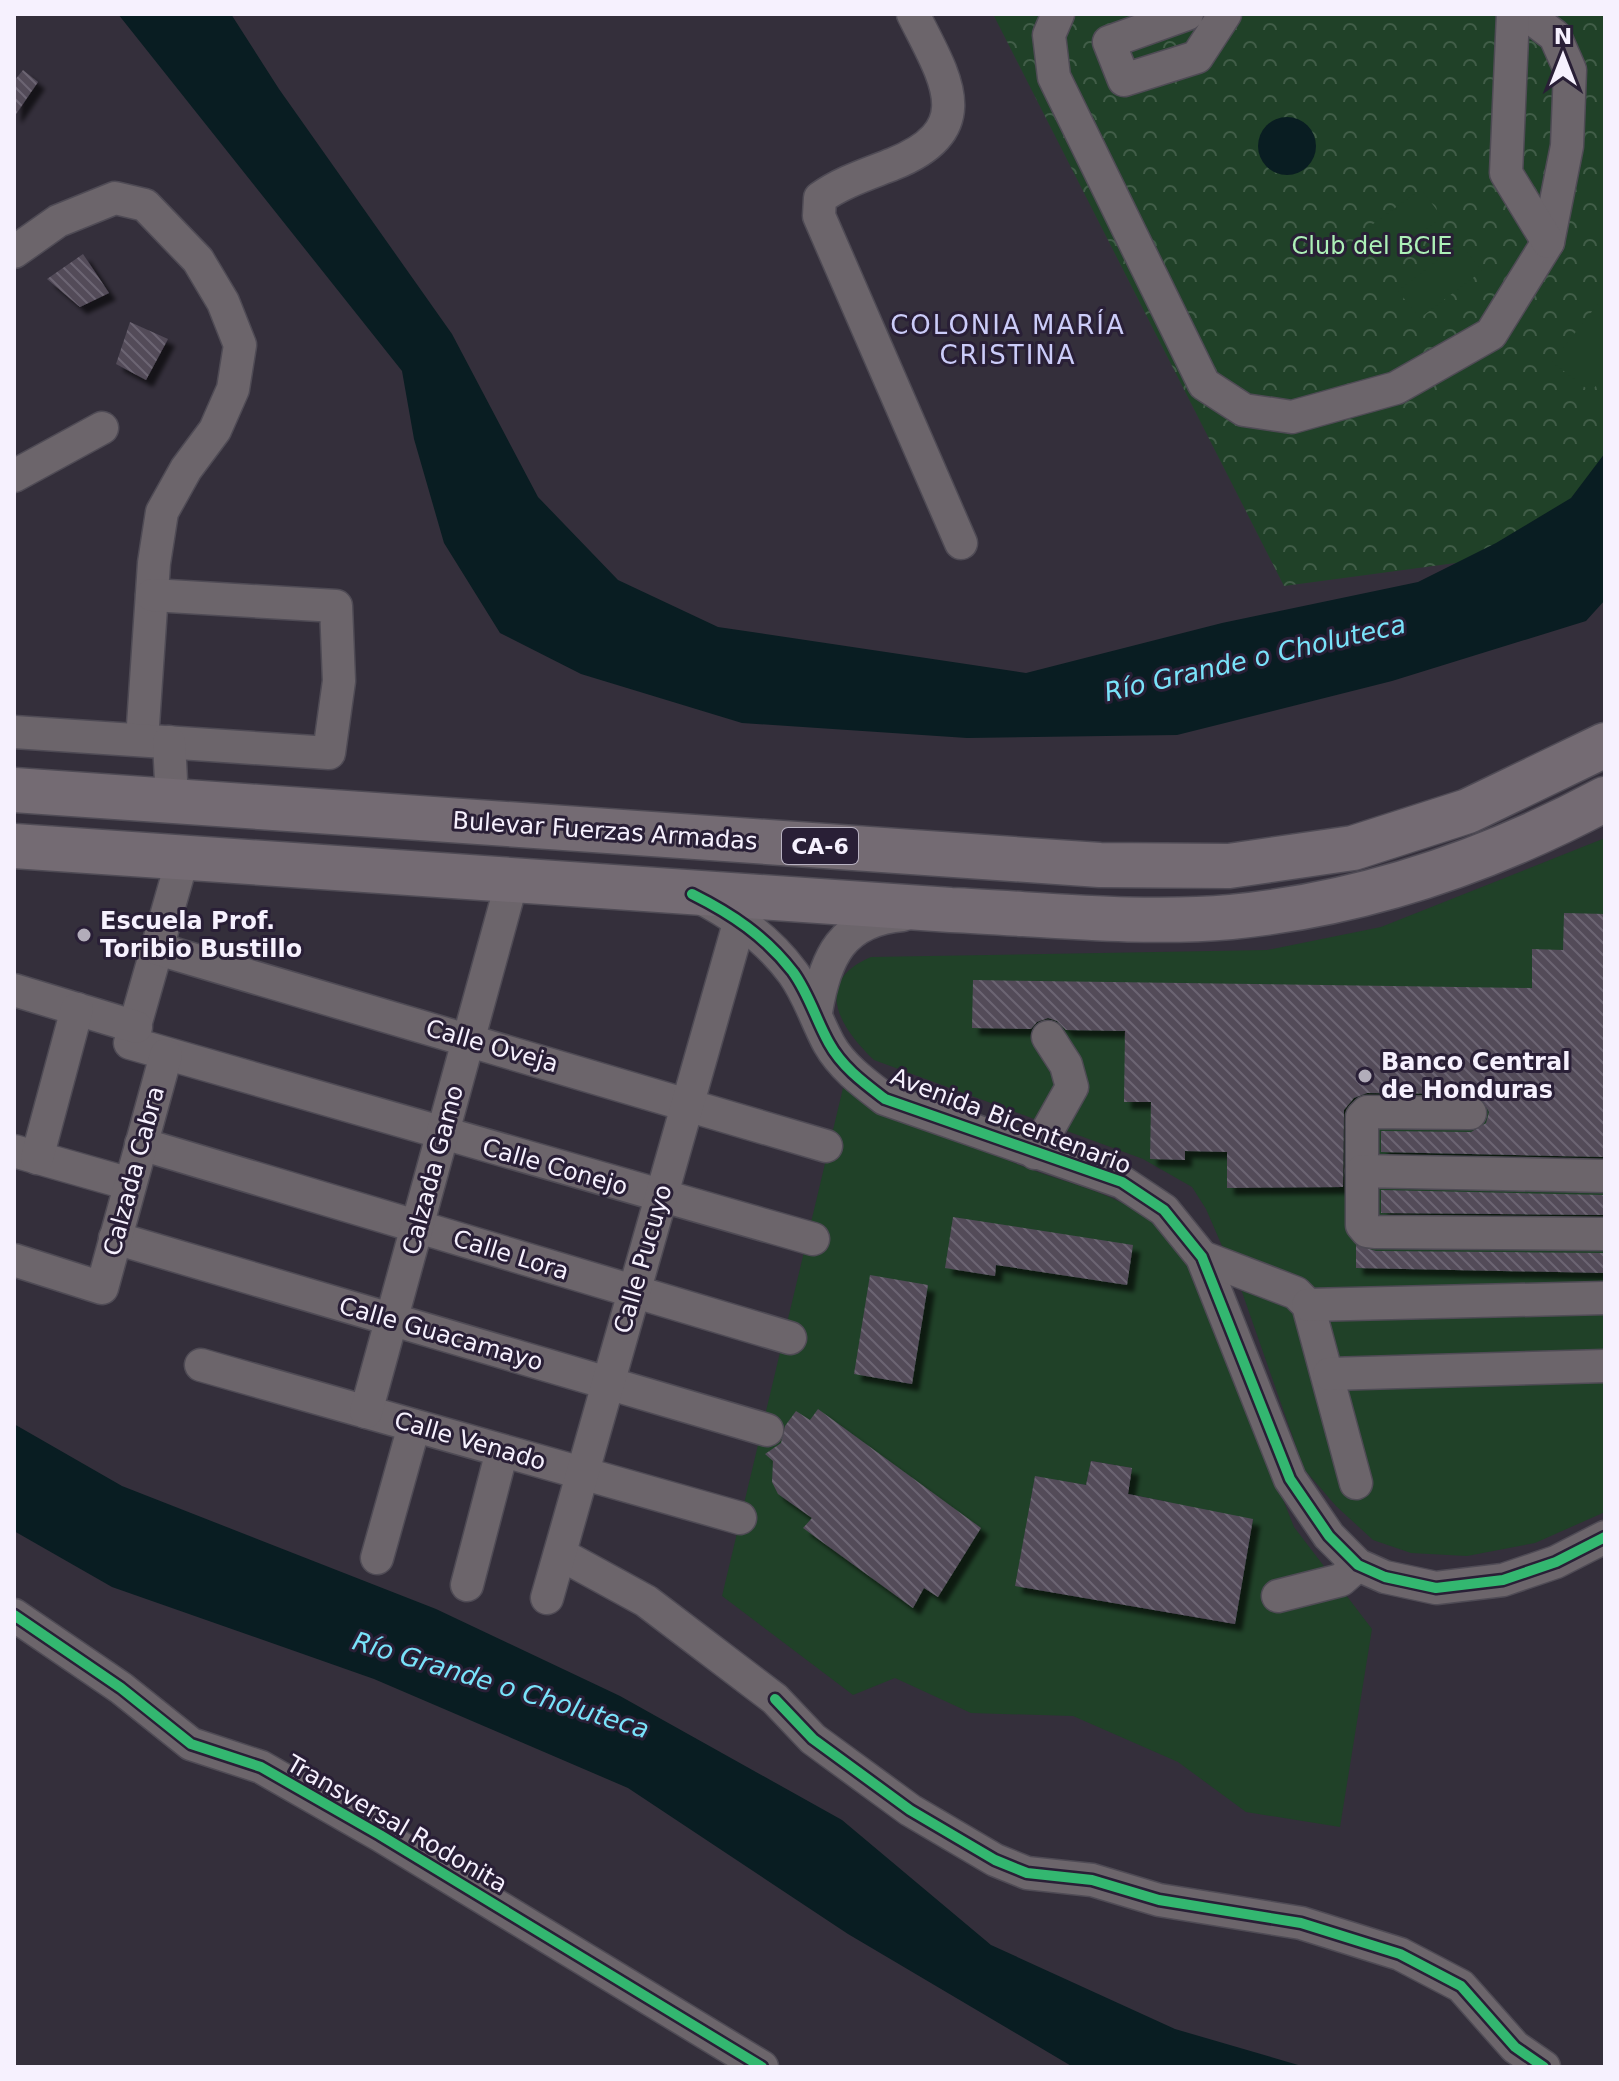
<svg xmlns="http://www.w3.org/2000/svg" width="1619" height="2081" font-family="'DejaVu Sans',sans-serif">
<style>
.park{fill:url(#park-crowns)}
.garden{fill:#204128;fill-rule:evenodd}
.water{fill:#091d22}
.building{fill:url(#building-back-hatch);filter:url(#shadow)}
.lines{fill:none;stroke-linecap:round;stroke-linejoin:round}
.minor-casing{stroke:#4f4b55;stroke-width:35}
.highway-casing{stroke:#4f4b55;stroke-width:47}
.minor{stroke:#6c656b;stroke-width:32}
.highway{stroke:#746b73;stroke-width:44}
.cycleway-casing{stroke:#291f36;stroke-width:15}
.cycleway{stroke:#33b770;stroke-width:10}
.poi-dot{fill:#b2adba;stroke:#291f36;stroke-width:3}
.labels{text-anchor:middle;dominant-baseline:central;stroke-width:6;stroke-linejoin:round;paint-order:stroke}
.shield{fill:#291f36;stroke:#b8b2c2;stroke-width:2}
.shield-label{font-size:22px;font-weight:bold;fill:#f6f1fe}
.park-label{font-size:24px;fill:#adf0b7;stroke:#291f36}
.street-label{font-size:24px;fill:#f6f1fe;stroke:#291f36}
.poi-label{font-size:24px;font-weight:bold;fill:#f6f1fe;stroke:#291f36;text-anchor:start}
.neighbourhood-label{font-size:26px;letter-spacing:2px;fill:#cbccf8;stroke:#291f36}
.water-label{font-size:26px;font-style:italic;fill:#79e3fa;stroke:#291f36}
</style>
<defs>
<pattern id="park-crowns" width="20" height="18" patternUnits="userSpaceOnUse" patternTransform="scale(2)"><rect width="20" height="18" fill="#204128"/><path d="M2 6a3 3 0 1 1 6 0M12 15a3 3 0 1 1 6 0" fill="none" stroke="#415d48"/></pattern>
<pattern id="building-back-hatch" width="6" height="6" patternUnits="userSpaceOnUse" patternTransform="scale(2)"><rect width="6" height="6" fill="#524b59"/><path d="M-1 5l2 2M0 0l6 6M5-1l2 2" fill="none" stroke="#6c6572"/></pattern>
<filter id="shadow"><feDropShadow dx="7" dy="7" stdDeviation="2" flood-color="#0009"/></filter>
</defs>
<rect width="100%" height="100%" fill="#342f3b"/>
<path class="park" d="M993,14H1605V484L1508,556L1284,586Z"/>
<g class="garden">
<path d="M1421,189L1442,217L1379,264L1358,235Z"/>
<path d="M1460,243L1482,271L1420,318L1398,291Z"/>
<path d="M1605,295V374L1591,392L1552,362Z"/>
<path d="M1605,838V1512L1535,1543L1467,1556L1411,1553L1373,1540L1336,1506L1304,1469L1242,1292L1206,1209L1192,1187L1143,1159L874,1060C839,1027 812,982 871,957L1267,950L1381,927Z"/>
<path d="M843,1088C899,1113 955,1139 1012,1162C1082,1191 1135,1191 1186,1256L1294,1527L1372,1629L1340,1827L1246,1812L1178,1762L1073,1716L971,1713L895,1678L853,1695L722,1596ZM1091,1461L1132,1468L1128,1494L1169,1502L1165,1524L1253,1519L1234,1624L1016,1586L1035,1477L1086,1485Z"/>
</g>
<g class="water">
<path d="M118,14H231L279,89L452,334L538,497L618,580L718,627L1026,673L1222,623L1418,582L1496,543L1571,498L1605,453V600L1586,621L1392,681L1177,735L967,738L742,723L581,674L500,633L444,543L414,439L402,371Z"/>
<circle cx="1287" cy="146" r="29"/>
<path d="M14,1424L122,1486L436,1609L620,1696L842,1820L991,1945L1175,2029L1305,2067H1073L848,1934L628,1788L374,1679L112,1587L14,1531Z"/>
</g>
<g class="building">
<path d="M23,70L38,82L14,117V81Z"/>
<path d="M83,254L109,293L80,307L47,279Z"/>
<path d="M130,322L168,339L146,380L116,364Z"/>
<path d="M1564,913L1605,914V1157L1381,1152V1131L1471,1132L1486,1123L1489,1112L1480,1097L1471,1094L1367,1093L1354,1098L1344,1110L1343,1187L1227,1188V1152L1185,1151V1160L1150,1159L1151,1102H1124L1125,1031L1066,1030L1057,1021L1048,1018L1037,1022L1031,1029L972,1028L973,980L1532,988V949L1563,950Z"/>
<path d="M1381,1190L1605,1195V1215L1381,1213Z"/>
<path d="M953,1217L1133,1245L1127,1285L996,1265L995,1276L945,1268Z"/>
<path d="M1356,1245L1376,1251L1605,1253V1273L1356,1268Z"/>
<path d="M870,1275L928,1285L912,1384L854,1374Z"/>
<path d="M818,1409L981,1528L938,1597L924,1588L913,1608L803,1528L812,1518L778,1494L772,1482L773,1461L765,1454L781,1443L785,1426L796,1411L810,1420Z"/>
<path d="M1091,1461L1132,1468L1128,1494L1253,1519L1235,1624L1015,1586L1035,1476L1086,1485Z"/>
</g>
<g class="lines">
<g class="minor-casing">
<g id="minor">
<path d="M913,14C945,78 981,129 893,164C868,174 842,182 820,198L819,216L961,543"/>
<path d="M1058,14L1049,35L1054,77L1204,384L1244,410L1292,417L1396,388L1491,334L1548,242L1567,146L1570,70L1555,36L1526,14"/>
<path d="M1187,14L1109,42L1124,80L1197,57L1225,14"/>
<path d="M1513,14L1506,173L1548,242"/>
<path d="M14,252L58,221L115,198L145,205L198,260L223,302L240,345L233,389L215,430L186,469L162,512L154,563L142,740"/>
<path d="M14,476L102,428"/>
<path d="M14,732L329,753L339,681L336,606L152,595"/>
<path d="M169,742L172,800"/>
<path d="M183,857L130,1043L813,1239"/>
<path d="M699,897C736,916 768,939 793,973C809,995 816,1020 829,1044C842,1067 864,1083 885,1099L1122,1182L1164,1210L1202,1257L1290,1479L1329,1536L1358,1565L1385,1577L1436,1588L1503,1580L1556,1562L1605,1537"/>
<path d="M158,949L826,1146"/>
<path d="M14,990L136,1027"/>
<path d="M816,1012C825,957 842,920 903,915"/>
<path d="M141,1144L790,1338"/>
<path d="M14,1151L130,1184"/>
<path d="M1035,1153L1072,1087L1066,1065L1048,1037"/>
<path d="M37,1158L77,1009"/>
<path d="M1362,1171V1117L1367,1112L1470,1113"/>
<path d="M1605,1176L1362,1171V1225L1367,1231L1376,1232L1605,1234"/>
<path d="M115,1238L767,1430"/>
<path d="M1202,1257L1296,1293L1308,1305L1356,1483"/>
<path d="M14,1260L102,1288L166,1055"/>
<path d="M1308,1305L1605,1298"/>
<path d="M201,1365L740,1518"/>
<path d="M1329,1374L1605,1366"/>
<path d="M366,1412L512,881"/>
<path d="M560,1554L646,1601L775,1699L813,1739L910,1810L995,1860L1027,1873L1092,1880L1159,1900L1301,1923L1400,1954L1461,1986L1515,2047L1544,2067"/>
<path d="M377,1558L414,1426"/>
<path d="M467,1585L502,1451"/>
<path d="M1278,1596L1341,1580L1358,1565"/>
<path d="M547,1598L740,920"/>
<path d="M14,1615L121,1688L191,1744L261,1767L380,1835L762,2067"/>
</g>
</g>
<g class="highway-casing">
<g id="highway">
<path d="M14,790L1100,865L1229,866L1353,848L1468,811L1605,745"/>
<path d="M14,846L951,910C1042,914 1140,925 1231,917C1364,904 1487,862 1605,799"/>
</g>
</g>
<use href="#minor" class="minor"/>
<use href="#highway" class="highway"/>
<g class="cycleway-casing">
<g id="cycleway">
<path d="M692,894C732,914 765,936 793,972C809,994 816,1020 829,1043C842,1067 864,1083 885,1099L1122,1182L1164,1210L1202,1257L1290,1479L1329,1536L1358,1565L1385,1577L1436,1588L1503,1580L1556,1562L1605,1537"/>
<path d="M14,1615L121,1688L191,1744L261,1767L380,1835L762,2067"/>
<path d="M775,1699L813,1739L910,1810L995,1860L1027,1873L1092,1880L1159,1900L1301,1923L1400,1954L1461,1986L1515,2047L1544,2067"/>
</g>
</g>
<use href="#cycleway" class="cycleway"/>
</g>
<g class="poi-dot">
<circle cx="84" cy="935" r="8"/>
<circle cx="1365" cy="1076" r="8"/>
</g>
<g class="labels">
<rect class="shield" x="782" y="828" width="76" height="36" rx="6"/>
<g class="shield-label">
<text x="820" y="846">CA-6</text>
</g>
<g class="park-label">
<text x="1372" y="246">Club del BCIE</text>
</g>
<g class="street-label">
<text transform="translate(605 831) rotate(4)">Bulevar Fuerzas Armadas</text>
<text transform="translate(492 1046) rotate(16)">Calle Oveja</text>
<text transform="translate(1011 1121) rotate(21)">Avenida Bicentenario</text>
<text transform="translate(555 1167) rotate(16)">Calle Conejo</text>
<text transform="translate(433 1170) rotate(-75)">Calzada Gamo</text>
<text transform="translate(134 1171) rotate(-75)">Calzada Cabra</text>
<text transform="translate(511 1255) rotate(17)">Calle Lora</text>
<text transform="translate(643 1259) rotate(-74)">Calle Pucuyo</text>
<text transform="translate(441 1334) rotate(16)">Calle Guacamayo</text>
<text transform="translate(470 1441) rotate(16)">Calle Venado</text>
<text transform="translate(397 1824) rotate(30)">Transversal Rodonita</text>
</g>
<g class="poi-label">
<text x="100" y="921">Escuela Prof.<tspan x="100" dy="28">Toribio Bustillo</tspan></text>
<text x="1381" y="1062">Banco Central<tspan x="1381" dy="28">de Honduras</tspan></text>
</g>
<g class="neighbourhood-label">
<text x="1008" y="325">COLONIA MARÍA<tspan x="1008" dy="30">CRISTINA</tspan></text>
</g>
<g class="water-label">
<text transform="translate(1255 658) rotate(-13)">Río Grande o Choluteca</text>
<text transform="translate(501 1685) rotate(17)">Río Grande o Choluteca</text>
</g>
</g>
<rect width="1619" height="2081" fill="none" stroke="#f6f1fe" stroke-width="32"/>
<g transform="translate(1563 56)" stroke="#291f36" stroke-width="6" paint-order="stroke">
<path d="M0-6L14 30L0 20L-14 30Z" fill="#f6f1fe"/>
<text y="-12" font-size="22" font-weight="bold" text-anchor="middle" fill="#f6f1fe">N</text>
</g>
</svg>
